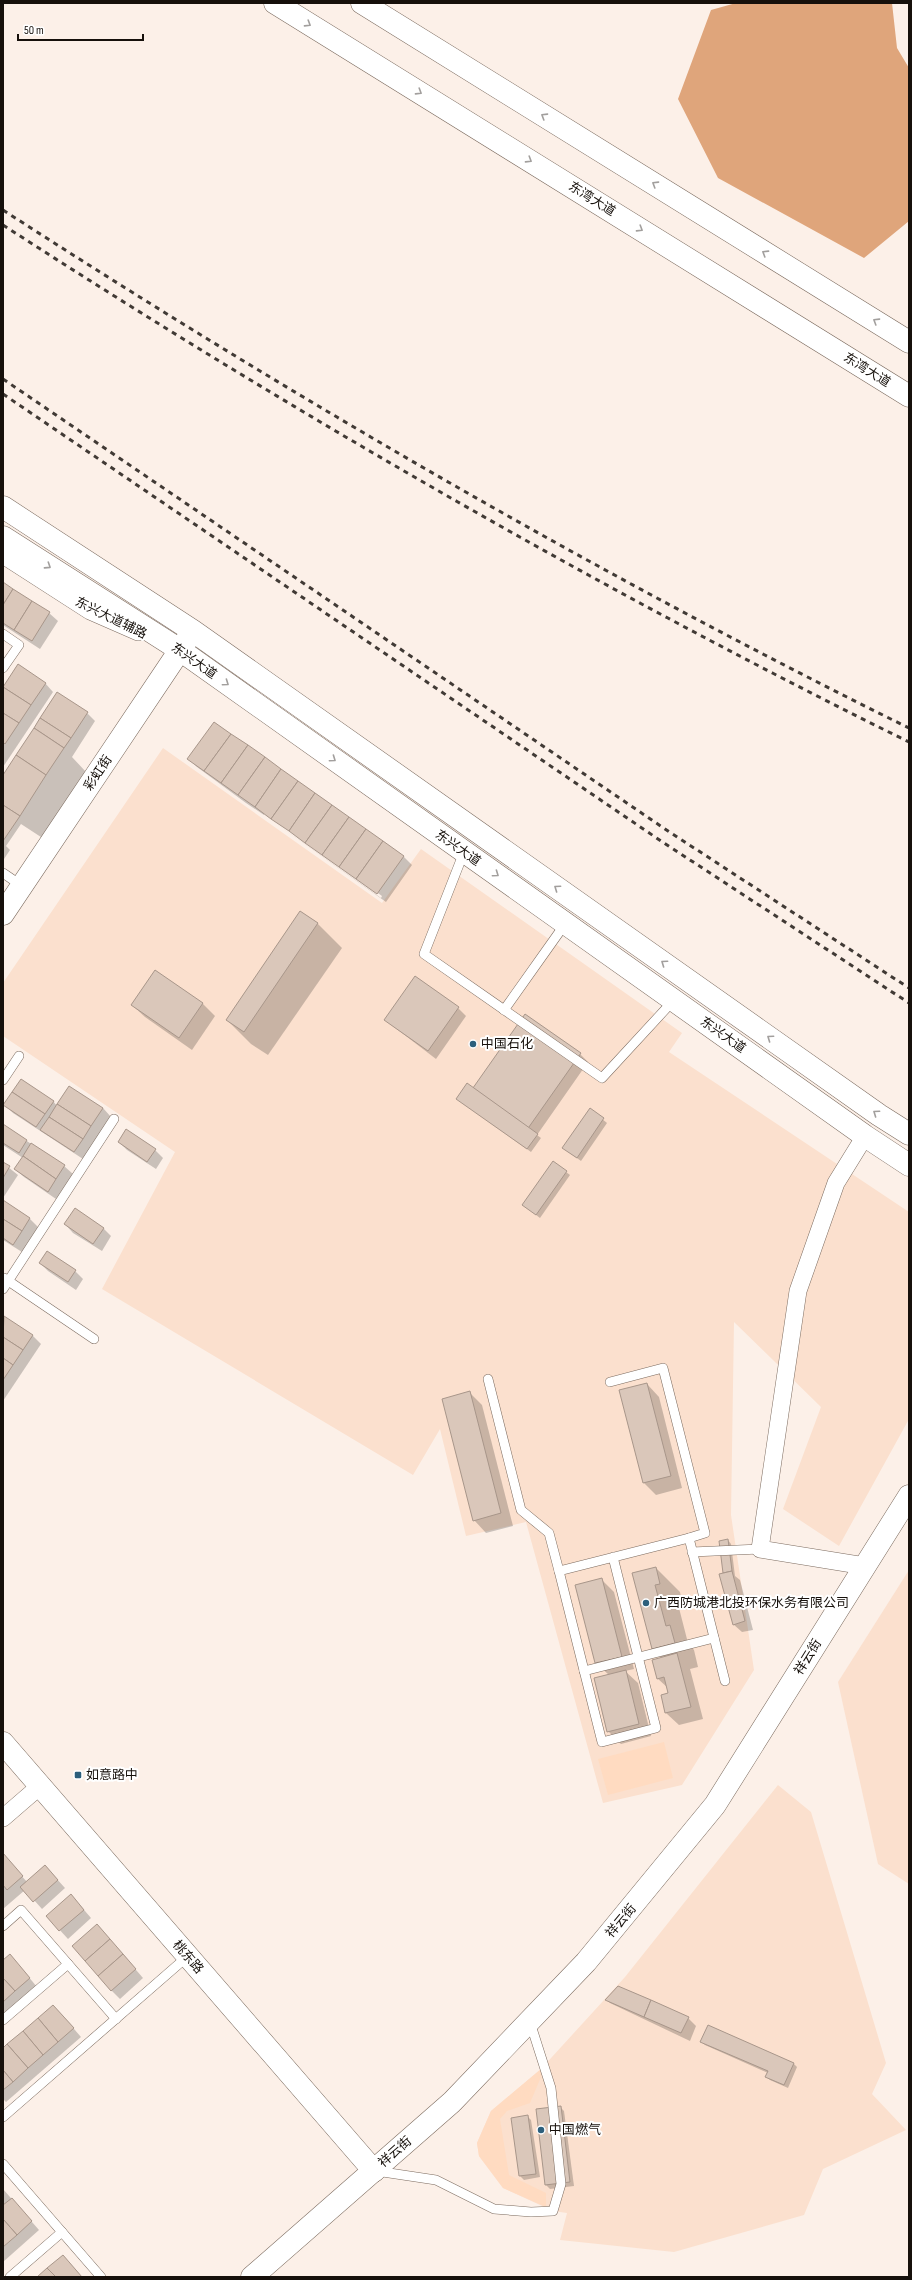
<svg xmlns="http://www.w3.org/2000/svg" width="912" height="2280" font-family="'Sofia Sans Condensed','Noto Sans SC',sans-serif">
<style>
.built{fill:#fbe0ce}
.green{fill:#ffdbc1}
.forest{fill:#dfa57b}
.shadow{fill:#0003}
.building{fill:#dac7ba;stroke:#a8968a}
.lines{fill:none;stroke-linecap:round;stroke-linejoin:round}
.lane-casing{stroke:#7c6b5f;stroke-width:10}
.street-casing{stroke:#7c6b5f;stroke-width:18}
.secondary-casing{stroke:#7c6b5f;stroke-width:23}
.primary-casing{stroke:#7c6b5f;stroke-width:23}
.lane{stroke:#fff;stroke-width:9}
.street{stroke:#fff;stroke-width:17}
.secondary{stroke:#fff;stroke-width:22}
.primary{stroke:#fff;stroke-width:22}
.rail{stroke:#413a35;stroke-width:3;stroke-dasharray:5 5;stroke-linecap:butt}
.oneway{stroke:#a29f9d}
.poi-dot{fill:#2c5f7c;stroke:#fff;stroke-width:1.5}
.labels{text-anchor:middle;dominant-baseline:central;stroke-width:4;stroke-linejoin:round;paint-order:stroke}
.street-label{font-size:13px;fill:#16100b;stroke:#fff}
.poi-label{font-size:13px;fill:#16100b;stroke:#fff;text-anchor:start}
</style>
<rect width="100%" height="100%" fill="#fcf0e8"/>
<g class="built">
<path d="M163,748L382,903L421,849L682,1033L669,1052L909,1212V1419L839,1546L783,1509L821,1407L734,1322L731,1515L754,1670L682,1785L603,1803L526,1522L466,1536L440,1429L413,1475L102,1289L175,1152L3,1036V983Z"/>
<path d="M909,1570V1884L878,1864L838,1682Z"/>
<path d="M778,1785L811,1812L886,2063L872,2094L906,2130L823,2169L804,2215L674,2252L560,2240L567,2213L553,2211L503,2188L479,2156L477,2143L491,2111L541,2069L625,1977Z"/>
</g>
<g class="green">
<path d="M664,1742L673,1778L608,1795L598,1759Z"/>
<path d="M541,2069V2077L530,2103L507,2111L500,2119L509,2175L546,2193V2207L503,2188L479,2156L477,2143L491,2111Z"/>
</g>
<path class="forest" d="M736,3H892L897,48L909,68V221L864,258L718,178L678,99L711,10Z"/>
<g class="shadow">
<path d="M3,584L49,613L58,621L40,649L3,625Z"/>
<path d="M45,683L53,692L3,767V689Z"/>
<path d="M87,713L95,721L72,757L87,773L44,839L21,824L6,846L10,850L4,859L3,777Z"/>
<path d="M214,723L404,857L412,865L386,902L264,815L381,898L382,896L264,812V815L246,803L197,767L189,759Z"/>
<path d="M300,912L318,924L342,948L268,1055L251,1044L227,1020Z"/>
<path d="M155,971L203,1004L215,1016L192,1050L145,1017L132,1005Z"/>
<path d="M458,1008L466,1016L436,1059L385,1020Z"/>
<path d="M580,1054L588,1062L537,1135L541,1138L531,1152L461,1102L473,1089Z"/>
<path d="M53,1101L57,1106L103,1108L111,1117L83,1159L13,1113L5,1105Z"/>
<path d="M590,1109L607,1123L581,1161L567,1151Z"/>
<path d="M3,1125L64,1166L73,1174L56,1199L24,1177L15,1169L23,1158L3,1145Z"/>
<path d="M119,1142L155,1150L163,1158L156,1169L127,1150Z"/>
<path d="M3,1163L18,1175L3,1198Z"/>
<path d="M566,1172L570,1175L540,1218L523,1205Z"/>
<path d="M3,1201L30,1219L38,1227L22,1252L3,1240Z"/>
<path d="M65,1224L103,1228L111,1236L102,1251L73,1233Z"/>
<path d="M40,1263L75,1271L83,1279L76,1290L48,1271Z"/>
<path d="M4,1317L33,1336L41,1344L3,1401Z"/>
<path d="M647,1384L659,1397L682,1488L656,1495L644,1483Z"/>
<path d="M470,1393L482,1405L513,1526L486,1533L474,1520Z"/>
<path d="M728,1540L731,1544L735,1576L740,1580L753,1630L742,1632L733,1624L724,1574L720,1541Z"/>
<path d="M656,1568L680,1592L683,1607L679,1608L688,1643L694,1650L698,1667L690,1669L703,1719L679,1725L666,1713L669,1693L668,1688L657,1678L662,1658L653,1649Z"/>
<path d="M601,1579L614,1592L634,1669L625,1671L638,1683L651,1736L621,1744L608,1731L609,1675L596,1663L577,1585Z"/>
<path d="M3,1855L27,1882L45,1866L65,1888L42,1909L25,1890L3,1909Z"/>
<path d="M79,1904L91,1918L68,1939L47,1916Z"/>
<path d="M105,1934L143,1978L120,1999L111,1990Z"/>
<path d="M3,1961L18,1964L37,1987L3,2017Z"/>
<path d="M607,2000L688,2018L696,2026L690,2041L610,2003Z"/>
<path d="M61,2014L81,2037L6,2102L3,2099V2050Z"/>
<path d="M701,2041L793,2063L797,2067L788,2088L770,2080L767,2077L768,2073L705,2045Z"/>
<path d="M560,2107L564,2111L574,2186L550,2189L546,2185L537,2110Z"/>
<path d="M527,2116L531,2120L540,2177L524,2180L520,2176Z"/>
<path d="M3,2189L39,2230L3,2262Z"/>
</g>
<g class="building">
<path d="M3,582L13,589L3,605Z"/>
<path d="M13,589L32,601L14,630L3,623V605Z"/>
<path d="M32,601L50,612L32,641L14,630Z"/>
<path d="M18,664L46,683L31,705L3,687Z"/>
<path d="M3,687L31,705L19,723L3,713Z"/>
<path d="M57,692L88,712L71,738L40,718Z"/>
<path d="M3,713L19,723L5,744L3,742Z"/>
<path d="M40,718L71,738L64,748L34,728Z"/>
<path d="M214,722L231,734L204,771L187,759Z"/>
<path d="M34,728L64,748L46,775L16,755Z"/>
<path d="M231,734L248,745L221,783L204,771Z"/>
<path d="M248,745L265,757L238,795L221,783Z"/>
<path d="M16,755L46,775L20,816L3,805V775Z"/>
<path d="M265,757L281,769L255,807L238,795Z"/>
<path d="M281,769L298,781L271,819L255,807Z"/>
<path d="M298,781L315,793L289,831L271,819Z"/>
<path d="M315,793L332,805L305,843L289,831Z"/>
<path d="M3,805L20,816L3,841Z"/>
<path d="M332,805L349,817L322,855L305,843Z"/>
<path d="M349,817L366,829L339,867L322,855Z"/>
<path d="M366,829L383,841L356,879L339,867Z"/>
<path d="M383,841L404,856L377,894L356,879Z"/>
<path d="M300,911L318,923L244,1032L226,1020Z"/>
<path d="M155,970L203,1003L179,1038L131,1005Z"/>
<path d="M415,976L459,1007L428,1051L384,1020Z"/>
<path d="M525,1014L581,1053L524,1134L468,1095Z"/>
<path d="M21,1079L54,1101L45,1114L12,1092Z"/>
<path d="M467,1083L538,1134L527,1149L456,1099Z"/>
<path d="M69,1086L103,1108L91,1126L57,1104Z"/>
<path d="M12,1092L45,1114L36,1127L3,1105Z"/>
<path d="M57,1104L91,1126L83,1139L49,1117Z"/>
<path d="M590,1108L604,1118L577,1158L562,1148Z"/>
<path d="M49,1117L83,1139L74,1152L40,1130Z"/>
<path d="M3,1124L27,1140L19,1153L3,1143Z"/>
<path d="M126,1129L156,1149L147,1162L118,1142Z"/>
<path d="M31,1143L65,1165L56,1179L23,1156Z"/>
<path d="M23,1156L56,1179L48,1192L14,1169Z"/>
<path d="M553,1161L567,1171L536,1215L522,1205Z"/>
<path d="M3,1162L10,1166L3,1178Z"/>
<path d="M3,1200L30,1218L22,1231L3,1219Z"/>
<path d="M75,1208L104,1228L93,1244L64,1224Z"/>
<path d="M3,1219L22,1231L13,1245L3,1238Z"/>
<path d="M47,1251L76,1270L68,1282L39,1263Z"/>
<path d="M4,1316L33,1335L23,1350L3,1337Z"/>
<path d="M3,1337L23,1350L13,1365L3,1358Z"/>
<path d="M3,1358L13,1365L3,1380Z"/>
<path d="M647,1383L671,1476L643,1483L619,1390Z"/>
<path d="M470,1391L501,1513L473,1521L442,1399Z"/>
<path d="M728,1539L732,1571L723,1573L719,1541Z"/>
<path d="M656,1567L660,1584L655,1585L666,1626L670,1625L675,1643L652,1649L632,1573Z"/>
<path d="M732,1571L745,1621L733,1625L719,1574Z"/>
<path d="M602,1578L622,1657L595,1663L575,1585Z"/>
<path d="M677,1653L691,1707L665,1713L661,1695L668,1693L664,1677L657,1679L652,1660Z"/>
<path d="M626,1670L639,1724L607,1732L594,1678Z"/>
<path d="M3,1853L23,1876L7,1890L3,1885Z"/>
<path d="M45,1865L58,1880L33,1902L20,1887Z"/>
<path d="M71,1894L84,1910L59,1931L46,1916Z"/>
<path d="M97,1924L110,1939L85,1961L72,1946Z"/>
<path d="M110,1939L123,1954L98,1976L85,1961Z"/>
<path d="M10,1954L30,1978L15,1991L3,1978V1960Z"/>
<path d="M123,1954L136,1969L111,1991L98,1976Z"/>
<path d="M3,1978L15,1991L3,2002Z"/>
<path d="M618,1986L651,2000L644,2017L605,2000Z"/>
<path d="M651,2000L689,2017L681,2033L644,2017Z"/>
<path d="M53,2005L74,2028L58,2042L38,2018Z"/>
<path d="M38,2018L58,2042L43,2055L23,2031Z"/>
<path d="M708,2025L794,2063L784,2085L765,2077L768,2071L700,2042Z"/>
<path d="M23,2031L43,2055L28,2068L7,2044Z"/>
<path d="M7,2044L28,2068L13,2082L3,2070V2048Z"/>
<path d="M3,2070L13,2082L3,2090Z"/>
<path d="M561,2106L570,2182L545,2185L536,2109Z"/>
<path d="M528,2115L536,2174L519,2176L511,2118Z"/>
<path d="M12,2198L32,2221L17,2235L3,2219V2205Z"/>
<path d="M3,2219L17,2235L3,2247Z"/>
<path d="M63,2255L82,2277H56L47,2268Z"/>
<path d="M47,2268L56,2277H37Z"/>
</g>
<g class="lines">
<g class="lane-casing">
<g id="lane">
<path d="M3,634L19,645L3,668"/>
<path d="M464,852L424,954L602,1078L673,1001"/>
<path d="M3,873L22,886"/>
<path d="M504,1010L565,924"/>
<path d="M3,1080L19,1056"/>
<path d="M4,1278L94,1339"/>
<path d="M3,1289L114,1119"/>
<path d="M488,1379L521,1510L549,1533L559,1571"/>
<path d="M610,1382L663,1368L705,1533L689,1538"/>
<path d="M692,1552L760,1549"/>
<path d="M613,1557L656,1728L602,1742L559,1571L689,1538L725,1681"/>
<path d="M584,1671L714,1638"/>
<path d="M3,1926L21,1910L116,2019"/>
<path d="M3,2020L68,1964"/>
<path d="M3,2117L188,1956"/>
<path d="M3,2164L101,2277"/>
<path d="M376,2171L436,2180L494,2209L531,2212L553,2211L561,2184L551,2088L530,2022"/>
<path d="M10,2277L62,2232"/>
</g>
</g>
<g class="street-casing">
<g id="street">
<path d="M3,555L90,611L138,632"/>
<path d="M865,1136L836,1183L798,1291L760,1549L865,1566"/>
<path d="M3,1818L40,1786"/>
</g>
</g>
<g class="secondary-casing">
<g id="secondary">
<path d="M3,507L193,631L879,1115L909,1134"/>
<path d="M3,537L180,650L865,1136L909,1165"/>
<path d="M3,914L188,638"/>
<path d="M3,1743L374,2171"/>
<path d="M252,2277L452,2102L586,1962L715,1805L909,1496"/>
</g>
</g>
<g class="primary-casing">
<g id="primary">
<path d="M275,3L909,396"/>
<path d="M362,3L909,342"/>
</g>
</g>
<use href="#lane" class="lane"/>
<use href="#street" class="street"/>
<use href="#secondary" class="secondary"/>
<use href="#primary" class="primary"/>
<g class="rail">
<path d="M3,210C295,399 597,574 909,728"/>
<path d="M3,225C295,414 597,588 909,742"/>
<path d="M3,379L668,831L909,988"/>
<path d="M3,394L661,841L909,1003"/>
</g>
</g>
<defs><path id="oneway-chevron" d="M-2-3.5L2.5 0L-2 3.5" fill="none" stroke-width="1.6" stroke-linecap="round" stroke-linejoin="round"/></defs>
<g class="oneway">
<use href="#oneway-chevron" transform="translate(308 24) rotate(32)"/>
<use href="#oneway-chevron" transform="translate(419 92) rotate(32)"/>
<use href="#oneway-chevron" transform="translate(544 116) rotate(-148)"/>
<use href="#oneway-chevron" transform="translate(529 160) rotate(32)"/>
<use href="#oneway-chevron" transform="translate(655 184) rotate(-148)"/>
<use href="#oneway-chevron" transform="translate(640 229) rotate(32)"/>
<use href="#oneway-chevron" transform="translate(765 253) rotate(-148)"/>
<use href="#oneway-chevron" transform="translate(876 321) rotate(-148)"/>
<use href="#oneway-chevron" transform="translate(48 566) rotate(33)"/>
<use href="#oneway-chevron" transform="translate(226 683) rotate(35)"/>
<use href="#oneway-chevron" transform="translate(333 759) rotate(35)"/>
<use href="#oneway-chevron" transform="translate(496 874) rotate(35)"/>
<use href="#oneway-chevron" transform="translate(557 888) rotate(-145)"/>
<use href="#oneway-chevron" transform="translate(664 963) rotate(-145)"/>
<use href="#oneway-chevron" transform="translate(770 1038) rotate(-145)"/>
<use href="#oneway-chevron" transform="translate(876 1113) rotate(-145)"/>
</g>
<g class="poi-dot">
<circle cx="473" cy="1044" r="4"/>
<circle cx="646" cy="1603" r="4"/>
<rect x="74" y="1771" width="8" height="8" rx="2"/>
<circle cx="541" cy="2130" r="4"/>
</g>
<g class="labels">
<g class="street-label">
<text transform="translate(592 199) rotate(32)">东湾大道</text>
<text transform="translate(867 370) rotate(32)">东湾大道</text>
<text transform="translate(111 618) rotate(26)">东兴大道辅路</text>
<text transform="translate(194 661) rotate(35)">东兴大道</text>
<text transform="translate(98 773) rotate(-56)">彩虹街</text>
<text transform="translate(458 848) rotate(35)">东兴大道</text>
<text transform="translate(723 1035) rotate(35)">东兴大道</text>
<text transform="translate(808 1657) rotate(-58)">祥云街</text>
<text transform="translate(621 1921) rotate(-50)">祥云街</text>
<text transform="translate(188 1957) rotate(49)">桃东路</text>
<text transform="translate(395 2152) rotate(-41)">祥云街</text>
</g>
<g class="poi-label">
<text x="481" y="1044">中国石化</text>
<text x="654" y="1603">广西防城港北投环保水务有限公司</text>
<text x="86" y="1775">如意路中</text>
<text x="549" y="2130">中国燃气</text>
</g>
</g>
<rect width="912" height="2280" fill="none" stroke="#16100b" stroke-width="8"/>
<path d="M18 34v6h125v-6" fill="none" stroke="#16100b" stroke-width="2"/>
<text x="24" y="34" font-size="12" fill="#16100b" stroke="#ffffff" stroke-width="3" paint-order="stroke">50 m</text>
</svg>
